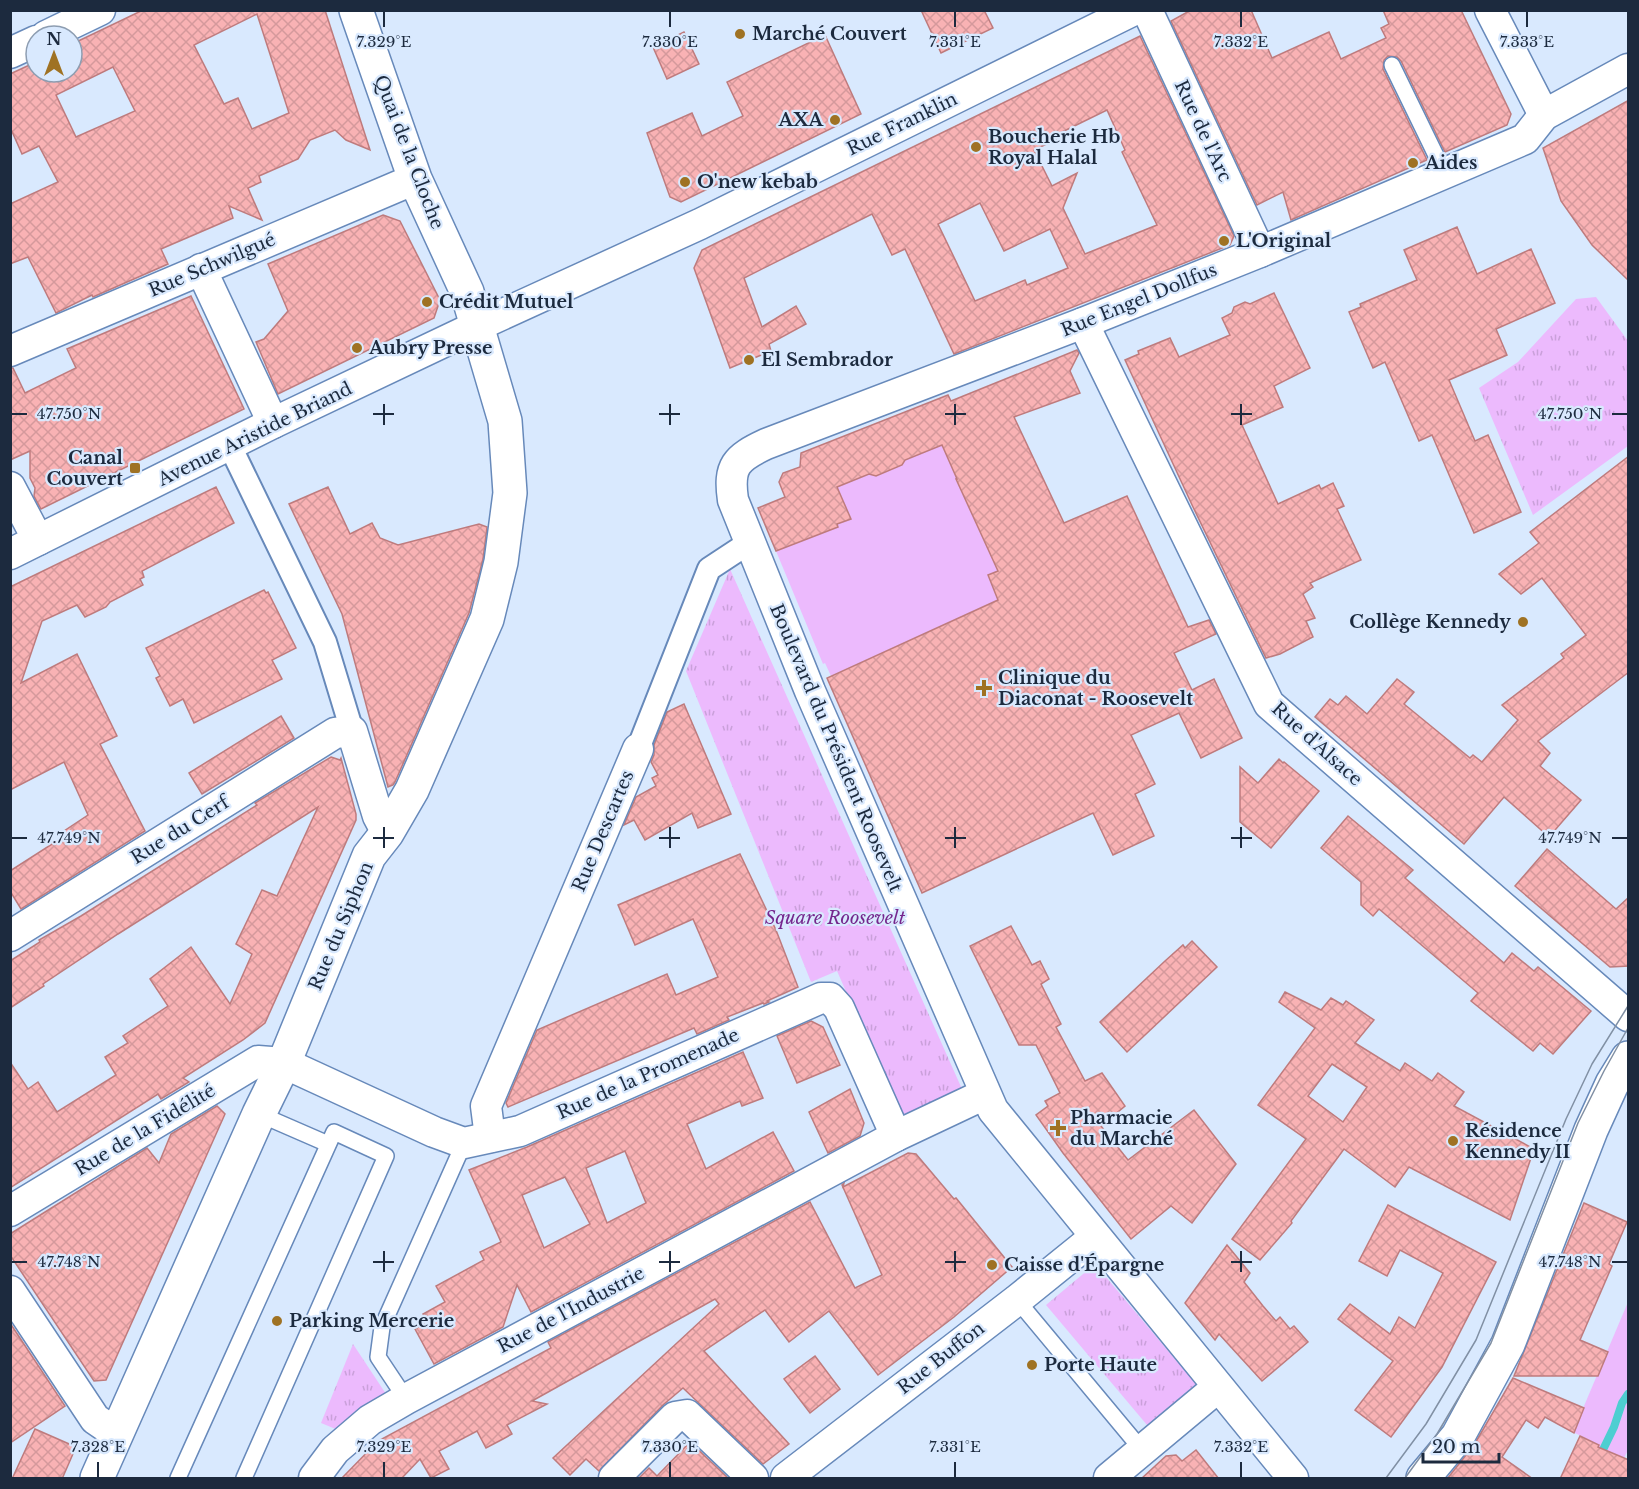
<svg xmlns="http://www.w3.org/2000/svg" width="1639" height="1489" font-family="'Libre Baskerville',serif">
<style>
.grass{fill:url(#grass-tufts)}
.garden{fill:#ecbafd}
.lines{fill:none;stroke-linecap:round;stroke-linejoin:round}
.stream{stroke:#4dced1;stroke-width:8}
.building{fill:url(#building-cross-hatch);stroke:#be7b7d;stroke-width:1.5;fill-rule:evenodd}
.service-casing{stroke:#6789ba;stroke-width:18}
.pedestrian-casing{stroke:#6789ba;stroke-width:26}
.minor-casing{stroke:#6789ba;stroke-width:33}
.tertiary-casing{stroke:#6789ba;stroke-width:36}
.service{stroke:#fff;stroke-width:15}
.pedestrian{stroke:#fff;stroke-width:22}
.minor{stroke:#fff;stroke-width:30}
.tertiary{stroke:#fff;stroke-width:33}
.tram{stroke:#8190a4;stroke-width:1.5}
.ticks{fill:none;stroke:#1c2a3e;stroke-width:2}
.poi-dot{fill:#9f7223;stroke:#d9e9fe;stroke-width:2}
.labels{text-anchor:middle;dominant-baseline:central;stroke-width:4.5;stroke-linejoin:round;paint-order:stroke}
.poi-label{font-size:18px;font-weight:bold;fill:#1c2a3e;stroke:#d9e9fe;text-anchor:start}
.street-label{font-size:18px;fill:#1c2a3e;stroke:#d9e9fe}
.park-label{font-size:18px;font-style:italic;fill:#75278d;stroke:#d9e9fe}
.ticks-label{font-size:15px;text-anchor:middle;fill:#1c2a3e;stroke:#d9e9fe;stroke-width:4.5;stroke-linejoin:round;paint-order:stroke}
</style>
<defs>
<pattern id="grass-tufts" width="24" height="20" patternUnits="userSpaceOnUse" patternTransform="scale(1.5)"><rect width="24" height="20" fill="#ecbafd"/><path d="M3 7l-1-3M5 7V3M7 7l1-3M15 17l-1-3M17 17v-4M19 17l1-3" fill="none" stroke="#caa0da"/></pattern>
<pattern id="building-cross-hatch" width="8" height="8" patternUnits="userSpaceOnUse" patternTransform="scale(1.5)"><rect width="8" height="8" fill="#f9b2b4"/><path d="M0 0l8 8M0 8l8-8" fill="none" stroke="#d5999c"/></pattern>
</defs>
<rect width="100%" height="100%" fill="#d9e9fe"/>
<g class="grass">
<path d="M1596,297L1628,341V446L1533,515L1479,388L1518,362L1576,299Z"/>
<path d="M730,569L962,1089L901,1117L837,971L811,982L686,671Z"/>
<path d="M1095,1264L1196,1384L1147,1425L1046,1305Z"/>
<path d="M353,1344L388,1397L338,1430L321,1423Z"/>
</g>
<g class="garden">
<path d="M942,445L957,479L956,480L997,567L1036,555L988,575L998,600L831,676L825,663L823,664L776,551L837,527V524L848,520L850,515L844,503L839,500L833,488L873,473L876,476L902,465V461Z"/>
<path d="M1628,1302V1450L1624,1458L1583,1478L1599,1445L1573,1432Z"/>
</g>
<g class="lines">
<path class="stream" d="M1599,1458L1614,1427L1622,1403L1628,1394"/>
</g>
<g class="building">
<path d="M143,10H325L370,150L346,140L335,130L310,140L298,159L259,176L261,182L248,188L262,220L229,206L233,218L161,249L168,264L93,297L92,295L56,313L28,257L10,264V204L58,182L39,146L22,154L10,127V74L36,62V72H72V44ZM257,14L289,113L252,129L238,98L224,104L194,45ZM113,67L135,111L76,137L56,95Z"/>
<path d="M921,10H984L993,28L941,53Z"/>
<path d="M1191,10H1251L1272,58L1329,32L1341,59L1386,38L1381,28L1389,24L1383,10H1461L1511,114L1507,125L1445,152L1401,61L1397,57L1388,56L1384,60L1383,69L1427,160L1291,220L1283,192L1257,205L1171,21Z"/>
<path d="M684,32L699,64L667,79L653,47Z"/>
<path d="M825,35L861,114L681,202L670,197L647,133L692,113L702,136L743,116L727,82Z"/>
<path d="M1140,36L1234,236L1230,245L954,354L905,249L892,255L872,214L744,278L762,327L796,306L806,324L769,344L771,351L730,368L694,268L702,250ZM1107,110L1125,150L1122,152L1157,225L1085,254L1063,208L1077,173L1052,186L1034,150L1059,138L1058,134ZM980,203L1004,251L1050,229L1068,268L1027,285L1025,280L975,301L938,224Z"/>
<path d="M1629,100V281L1592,245L1561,201L1543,148Z"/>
<path d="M383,215L400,221L440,300L434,318L278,394L256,342L264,339L288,311L268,264Z"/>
<path d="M1457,227L1477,274L1531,249L1555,303L1496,329L1507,355L1449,380L1475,441L1488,435L1521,512L1474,533L1432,435L1419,441L1385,362L1373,368L1349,312L1361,307L1360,304L1417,280L1404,250Z"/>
<path d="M1274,293L1310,368L1274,386L1283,407L1242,425L1278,504L1319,485L1321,489L1333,483L1344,506L1337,509L1361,560L1310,583L1313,587L1303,594L1315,618L1306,621L1313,637L1280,654L1266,658L1193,507L1125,360L1139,354L1138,351L1170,338L1179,357L1230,335L1222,318L1232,313L1234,307L1245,302L1250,304Z"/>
<path d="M191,296L244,409L41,509L34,496L35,488L30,478V451L10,460V368H13L25,393L76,368L67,349Z"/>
<path d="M1077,350L1079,353L1070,371L1080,393L1014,417L1064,523L1127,496L1188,627L1209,620L1216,634L1174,653L1192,690L1214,679L1242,738L1201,758L1179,713L1131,735L1155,784L1135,794L1154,836L1113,855L1093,813L922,893L827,678L998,600L988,575L998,571L956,479H957L942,445L905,460L902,465L876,476L869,474L837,487L851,519L837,524L838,527L776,551L758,508L785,497L779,482L783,473L800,467L801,453L948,395L951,401Z"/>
<path d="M1629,456V672L1538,741L1550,753L1540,766L1581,800L1549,837L1504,797L1464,844L1315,717L1330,699L1338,705L1346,696L1367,714L1397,679L1414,692L1404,704L1470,758L1473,755L1482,762L1518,720L1502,705L1564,658L1561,654L1586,635L1542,578L1521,594L1499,574L1539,543L1530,532Z"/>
<path d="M216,487L234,523L142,571L144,577L140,579L143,585L110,602L106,607L85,617L77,605L42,621L21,683L77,654L117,736L100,744L145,831L21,909L10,891V871L60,839L58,835L88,815L64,762L10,790V587Z"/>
<path d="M328,487L350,534L372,523L380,538L398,545L479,524L487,527L483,559L469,613L395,782L393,785L388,787L342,614L289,504Z"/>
<path d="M264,590L266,593L268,592L296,648L272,660L282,679L194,723L183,699L170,706L156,678L160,676L146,648Z"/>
<path d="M684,704L731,814L698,828L692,813L645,840L634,820L624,825L636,797L656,786L652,778L658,775L651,762L654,755V745L667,712Z"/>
<path d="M281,716L294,738L202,794L189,773Z"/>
<path d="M331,757L340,760L341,758L356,814V820L265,1023L243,1040L183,1078L189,1082L161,1099L158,1094L10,1188V1062L28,1089L38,1082L57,1112L116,1075L105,1057L128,1043L123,1036L168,1006L150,979L191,947L230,1004L252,954L236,944L262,890L277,896L318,807L118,934L43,984L44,986L10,1008V961L40,942L39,940L81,916L257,805L255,803Z"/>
<path d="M1279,759L1283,763L1284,762L1319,791L1271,848L1240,822V767L1258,783Z"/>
<path d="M1348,816L1413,870L1405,878L1504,963L1512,953L1534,971L1538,967L1591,1011L1553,1054L1540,1043L1533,1051L1471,1001L1478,993L1379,909L1373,916L1361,905V882L1321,848Z"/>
<path d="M1547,849L1616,909L1629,897V966L1610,967L1515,886Z"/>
<path d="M740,854L776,930L798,987L767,1001L769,1002L764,1004L763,1003L727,1017L729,1020L697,1034L694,1028L508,1107L506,1103L537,1030L667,974L676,995L718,977L693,919L635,945L618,905Z"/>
<path d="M1011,926L1032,965L1040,961L1049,979L1041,984L1061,1024L1056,1027L1085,1081L1102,1073L1125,1106L1101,1126L1128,1160L1194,1110L1236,1164L1192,1223L1171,1206L1131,1239L1063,1153L1036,1115L1048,1106L1045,1101L1060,1093L1036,1045H1019L970,946Z"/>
<path d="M1192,941L1217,967L1127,1052L1100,1022L1165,961L1183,945L1185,948Z"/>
<path d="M1285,992L1321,1010L1331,998L1343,1005L1346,1001L1374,1020L1355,1043L1400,1071L1405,1063L1432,1081L1438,1073L1464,1092L1454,1106L1534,1149L1510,1220L1409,1167L1395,1187L1344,1149L1291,1221L1292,1223L1260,1260L1232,1239L1306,1139L1258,1105L1315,1028L1279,1002ZM1332,1064L1367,1087L1343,1122L1308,1096Z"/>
<path d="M811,1021L823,1027L840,1065L797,1083L777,1036Z"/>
<path d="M743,1052L763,1098L742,1106L740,1101L687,1124L706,1169L773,1132L794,1171L531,1312L517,1285L503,1327L434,1364L415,1329L428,1322L423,1314L445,1302L436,1286L484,1260L480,1252L501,1242L469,1170L527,1147ZM625,1151L646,1203L607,1223L586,1168ZM565,1177L590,1224L544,1248L522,1195Z"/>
<path d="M850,1089L864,1123L860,1136L828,1153L809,1112Z"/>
<path d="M217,1106L225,1114L192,1188L106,1380L94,1381L10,1255V1234L147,1148L159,1163L171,1134Z"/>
<path d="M908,1153L916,1154L954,1199L956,1198L1012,1267L954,1317L878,1375L829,1311L789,1342L765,1310L704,1351L789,1444L763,1464L683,1388L663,1405L599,1471L586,1459L570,1475L553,1458L719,1304L715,1299L532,1401L547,1404L507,1425L512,1434L503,1439L486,1448L477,1431L439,1451L449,1469L431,1478L420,1459L401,1479H341L378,1441L551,1348L548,1342L810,1202L855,1288L882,1275L842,1185L844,1183L843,1187Z"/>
<path d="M1584,1203L1627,1222L1609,1264L1612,1266L1580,1340L1608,1352L1598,1376H1514Z"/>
<path d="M1388,1205L1496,1262L1442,1367L1391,1437L1355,1410L1393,1361L1338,1319L1350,1304L1390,1334L1399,1317L1415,1328L1443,1273L1400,1250L1387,1276L1359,1261Z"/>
<path d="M1227,1245L1250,1273L1244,1282L1263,1306L1276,1321L1280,1317L1290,1329L1294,1326L1308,1342L1262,1381L1219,1334L1215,1340L1185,1303Z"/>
<path d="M10,1323L65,1406L10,1443Z"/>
<path d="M815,1356L840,1389L810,1413L784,1379Z"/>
<path d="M1513,1378L1584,1408L1574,1433L1545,1417L1538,1428L1526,1420L1502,1457L1533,1479H1447L1474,1445Z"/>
<path d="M35,1429L76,1447L62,1479H12Z"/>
<path d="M1580,1436L1599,1445L1598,1447L1629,1460V1479H1560Z"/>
<path d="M690,1442L729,1479H638L649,1468L657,1476Z"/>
<path d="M1196,1450L1219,1479H1141L1166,1456L1176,1455L1182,1461Z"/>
</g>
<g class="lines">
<g class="service-casing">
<g id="service">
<path d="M1392,65L1445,174"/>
<path d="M259,1114L328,1144"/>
<path d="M1017,1300L1142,1450"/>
<path d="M406,1399L378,1357L382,1327L464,1143"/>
<path d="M178,1478L334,1132L386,1156L244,1478"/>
</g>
</g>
<g class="pedestrian-casing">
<g id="pedestrian">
<path d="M230,446L325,642L352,731"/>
<path d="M638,749L709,569L750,542"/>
</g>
</g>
<g class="minor-casing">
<g id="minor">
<path d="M1147,10L1260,252"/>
<path d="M1490,10L1544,115"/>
<path d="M46,36L100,10"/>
<path d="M10,53L36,41"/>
<path d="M201,269L273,423"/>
<path d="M1083,323L1269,704L1628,1016"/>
<path d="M10,351L415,179"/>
<path d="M10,487L38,540"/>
<path d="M10,554L273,423L477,326L700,224L1134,10"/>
<path d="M10,936L335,733L352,731L378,816L387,833"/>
<path d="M490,1137L486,1106L638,749"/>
<path d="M10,1211L258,1061L284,1063L434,1132L464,1143L520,1131L821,998H830L839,1008L896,1136"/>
<path d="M10,1291L95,1419L117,1434"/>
<path d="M314,1478L335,1450L370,1420L406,1399L896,1136L985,1094"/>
<path d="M614,1478L675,1417L687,1415L753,1478"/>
<path d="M786,1478L1017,1300L1095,1237"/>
<path d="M1109,1478L1218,1387"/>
<path d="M1293,1478L993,1110L810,691L733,500C728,466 736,458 766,444L1083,323L1260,252L1525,139L1544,115L1628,69"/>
</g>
</g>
<g class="tertiary-casing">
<g id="tertiary">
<path d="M97,1478L259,1114L284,1063L369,856L387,833L412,790L487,619L501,562L510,493L505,421L467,292L415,179L356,10"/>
<path d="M1423,1478L1458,1436L1508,1344L1591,1130L1612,1084L1628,1058"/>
</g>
</g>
<use href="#service" class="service"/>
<use href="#pedestrian" class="pedestrian"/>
<use href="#minor" class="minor"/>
<use href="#tertiary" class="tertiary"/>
<g class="tram">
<path d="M1386,1478L1426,1424L1476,1340L1566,1119L1592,1064L1628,1006"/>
<path d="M1405,1478L1437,1434L1491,1343L1578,1123L1604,1071L1628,1028"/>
</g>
</g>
<path class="ticks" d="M384,12V27M670,12V27M955,12V27M1241,12V27M1527,12V27M384,404V425M670,404V425M955,404V425M1241,404V425M12,414H27M373,414H394M659,414H680M945,414H966M1231,414H1252M1612,414H1627M384,827V848M670,827V848M955,827V848M1241,827V848M12,838H27M373,838H394M659,838H680M945,838H966M1231,838H1252M1612,838H1627M384,1251V1272M670,1251V1272M955,1251V1272M1241,1251V1272M12,1262H27M373,1262H394M659,1262H680M945,1262H966M1231,1262H1252M1612,1262H1627M98,1462V1477M384,1462V1477M670,1462V1477M955,1462V1477M1241,1462V1477"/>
<g class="poi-dot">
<circle cx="740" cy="34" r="6"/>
<circle cx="835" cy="120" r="6"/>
<circle cx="976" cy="147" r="6"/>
<circle cx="1413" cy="163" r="6"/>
<circle cx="685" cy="182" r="6"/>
<circle cx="1224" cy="241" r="6"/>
<circle cx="427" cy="302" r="6"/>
<circle cx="357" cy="348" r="6"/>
<circle cx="749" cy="360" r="6"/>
<rect x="129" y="462" width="12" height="12" rx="3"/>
<circle cx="1523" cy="622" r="6"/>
<path d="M981 679h6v6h6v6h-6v6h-6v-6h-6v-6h6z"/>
<path d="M1055 1119h6v6h6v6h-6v6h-6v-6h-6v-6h6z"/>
<circle cx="1453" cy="1141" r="6"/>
<circle cx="992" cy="1265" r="6"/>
<circle cx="277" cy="1321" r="6"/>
<circle cx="1032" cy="1365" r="6"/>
</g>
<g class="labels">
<g class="poi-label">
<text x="752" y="34">Marché Couvert</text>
<text x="823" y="120" text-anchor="end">AXA</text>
<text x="988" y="137">Boucherie Hb<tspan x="988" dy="21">Royal Halal</tspan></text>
<text x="1425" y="163">Aides</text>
<text x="697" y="182">O'new kebab</text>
<text x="1236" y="241">L'Original</text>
<text x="439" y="302">Crédit Mutuel</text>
<text x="369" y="348">Aubry Presse</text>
<text x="761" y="360">El Sembrador</text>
<text x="123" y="458" text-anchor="end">Canal<tspan x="123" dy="21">Couvert</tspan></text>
<text x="1511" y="622" text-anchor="end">Collège Kennedy</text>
<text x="998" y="678">Clinique du<tspan x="998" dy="21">Diaconat - Roosevelt</tspan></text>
<text x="1070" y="1118">Pharmacie<tspan x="1070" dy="21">du Marché</tspan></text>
<text x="1465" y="1131">Résidence<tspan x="1465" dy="21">Kennedy II</tspan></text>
<text x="1004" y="1265">Caisse d'Épargne</text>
<text x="289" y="1321">Parking Mercerie</text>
<text x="1044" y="1365">Porte Haute</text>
</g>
<g class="street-label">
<text transform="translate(902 124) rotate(-26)">Rue Franklin</text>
<text transform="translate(1203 131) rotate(65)">Rue de l'Arc</text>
<text transform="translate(409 152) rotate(69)">Quai de la Cloche</text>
<text transform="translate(212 265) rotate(-23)">Rue Schwilgué</text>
<text transform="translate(1139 300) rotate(-22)">Rue Engel Dollfus</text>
<text transform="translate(255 434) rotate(-26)">Avenue Aristide Briand</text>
<text transform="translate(1317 744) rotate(42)">Rue d'Alsace</text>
<text transform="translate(836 748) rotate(67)">Boulevard du Président Roosevelt</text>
<text transform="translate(180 830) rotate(-32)">Rue du Cerf</text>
<text transform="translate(603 831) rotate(-67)">Rue Descartes</text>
<text transform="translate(341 926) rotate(-67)">Rue du Siphon</text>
<text transform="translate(648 1074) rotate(-24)">Rue de la Promenade</text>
<text transform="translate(145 1130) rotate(-31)">Rue de la Fidélité</text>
<text transform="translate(571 1310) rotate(-28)">Rue de l'Industrie</text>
<text transform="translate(941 1358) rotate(-38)">Rue Buffon</text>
</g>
<g class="park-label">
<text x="835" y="918">Square Roosevelt</text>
</g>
</g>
<g class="ticks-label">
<text x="384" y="47">7.329°E</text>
<text x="670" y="47">7.330°E</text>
<text x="955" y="47">7.331°E</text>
<text x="1241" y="47">7.332°E</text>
<text x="1527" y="47">7.333°E</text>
<text x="69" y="419">47.750°N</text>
<text x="1570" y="419">47.750°N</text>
<text x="69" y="843">47.749°N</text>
<text x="1570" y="843">47.749°N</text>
<text x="69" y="1267">47.748°N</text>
<text x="1570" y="1267">47.748°N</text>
<text x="98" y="1452">7.328°E</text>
<text x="384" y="1452">7.329°E</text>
<text x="670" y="1452">7.330°E</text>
<text x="955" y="1452">7.331°E</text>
<text x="1241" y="1452">7.332°E</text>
</g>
<rect width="1639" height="1489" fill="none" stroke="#1c2a3e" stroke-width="24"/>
<g transform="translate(54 54)"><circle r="28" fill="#d9e9fe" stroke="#8d9db1" stroke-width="1.5"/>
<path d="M0-4.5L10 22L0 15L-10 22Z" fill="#9f7223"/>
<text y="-9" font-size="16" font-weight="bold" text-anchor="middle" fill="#1c2a3e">N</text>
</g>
<path d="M1423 1453v9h76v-9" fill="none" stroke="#1c2a3e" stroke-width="3"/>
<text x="1432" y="1453" font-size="18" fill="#1c2a3e" stroke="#d9e9fe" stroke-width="4.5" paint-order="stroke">20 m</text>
</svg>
